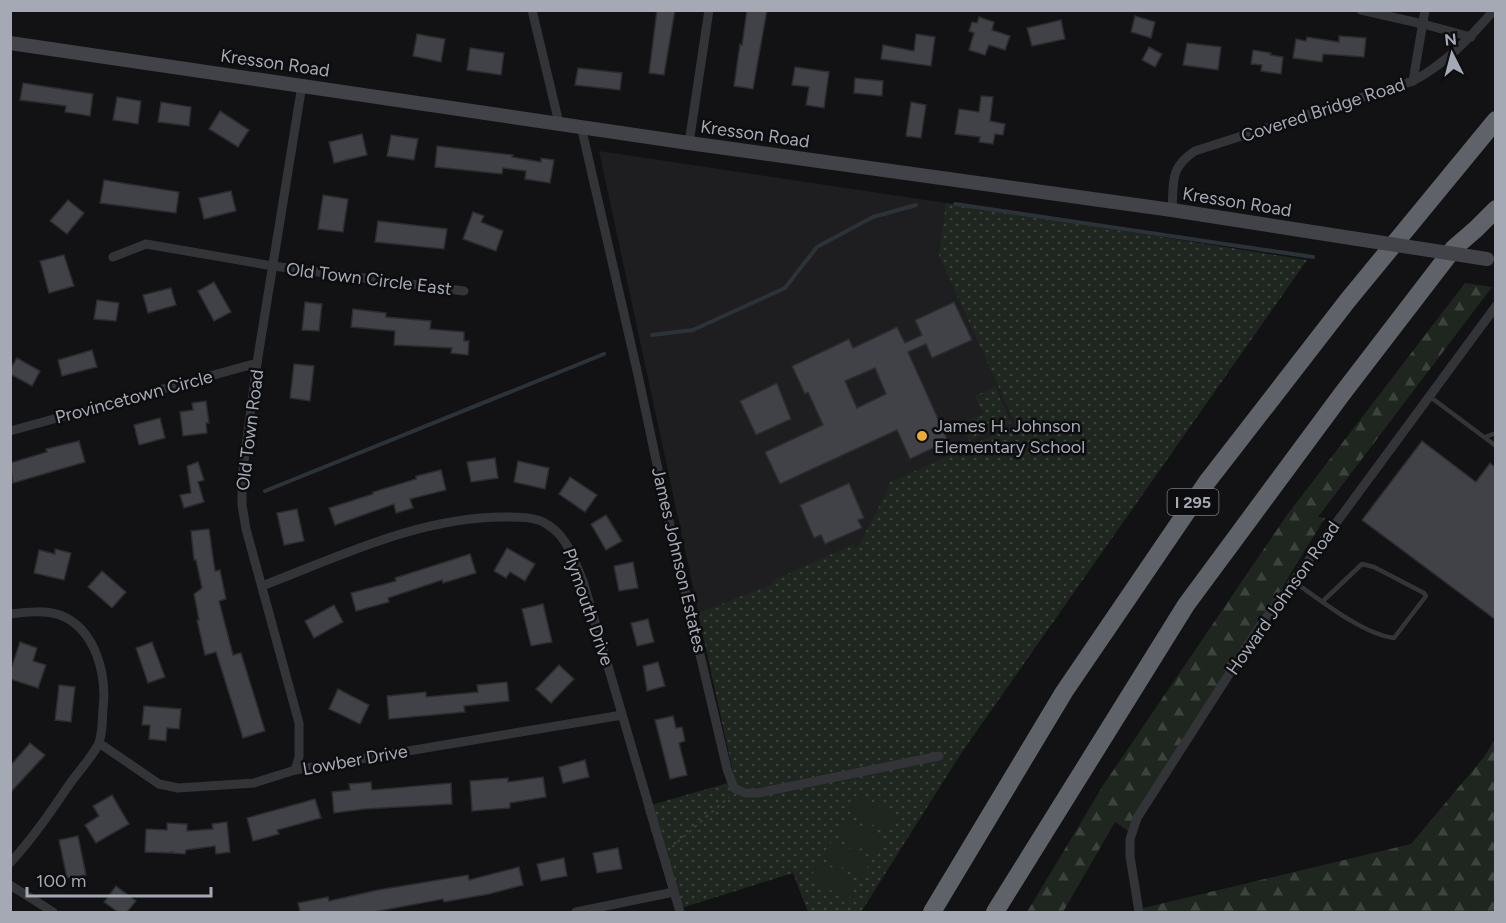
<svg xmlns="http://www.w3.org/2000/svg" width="1506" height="923" font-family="Figtree,sans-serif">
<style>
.built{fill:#1e1e21}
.grass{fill:url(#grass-dots)}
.forest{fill:url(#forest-firs)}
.pitch{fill:#1e261f}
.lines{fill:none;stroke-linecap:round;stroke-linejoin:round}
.stream{stroke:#2b3339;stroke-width:4}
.building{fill:#414247;stroke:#2c2c30;stroke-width:1.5;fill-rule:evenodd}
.path{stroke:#393b3f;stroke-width:2;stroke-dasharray:3 4.5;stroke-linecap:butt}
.lane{stroke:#333438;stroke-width:4.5}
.street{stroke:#333438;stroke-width:9}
.secondary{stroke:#414348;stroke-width:14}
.highway{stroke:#5f6269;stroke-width:18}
.secondary-bridge{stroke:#414348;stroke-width:14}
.poi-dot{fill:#ecab32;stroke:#0d0d0f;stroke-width:2}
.labels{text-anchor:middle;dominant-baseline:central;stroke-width:5;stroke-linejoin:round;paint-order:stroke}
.shield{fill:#0d0d0f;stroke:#777a82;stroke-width:1.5}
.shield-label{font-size:16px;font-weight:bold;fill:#a4a9b4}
.street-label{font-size:18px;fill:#a4a9b4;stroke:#0d0d0f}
.poi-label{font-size:18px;fill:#a4a9b4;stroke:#0d0d0f;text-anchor:start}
</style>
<defs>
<pattern id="grass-dots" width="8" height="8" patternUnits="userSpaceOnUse" patternTransform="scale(1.5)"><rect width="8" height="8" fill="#1e261f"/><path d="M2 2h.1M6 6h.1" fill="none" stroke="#3c433d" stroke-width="1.8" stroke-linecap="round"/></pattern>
<pattern id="forest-firs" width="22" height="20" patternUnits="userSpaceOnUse" patternTransform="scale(1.5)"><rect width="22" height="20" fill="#1e261f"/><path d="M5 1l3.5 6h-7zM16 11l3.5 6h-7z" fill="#3c433d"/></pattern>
</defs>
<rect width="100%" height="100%" fill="#121214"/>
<path class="built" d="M599,151L946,203L1307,260L735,782Z"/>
<g class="grass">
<path d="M946,203L1307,260L962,752L861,912H808L793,873L675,910L644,807L735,781L698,613L773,584L772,581L854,544V548L859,545L888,490L889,483L1016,425L939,256Z"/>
<path d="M995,387L1011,423L969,441L961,424L984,414L975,396Z"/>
</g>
<g class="forest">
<path d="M1465,283L1492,287L1318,517L1325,518L1131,833L1115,822L1063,912H1027L1104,784L1287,515Z"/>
<path d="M1495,739V912H1139V909L1411,844L1484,757Z"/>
</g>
<g class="pitch">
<path d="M859,794L897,817L887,833L849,811Z"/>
<path d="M846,817L884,839L874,856L836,834Z"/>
<path d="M833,839L871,861L861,878L823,856Z"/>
<path d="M820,861L858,883L848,900L810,878Z"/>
</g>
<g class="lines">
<g class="stream">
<path d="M955,204L1313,257"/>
<path d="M652,335L693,330L785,288L817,247L873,217L916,205"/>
<path d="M265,491L604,354"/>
</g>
</g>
<g class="building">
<path d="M657,10H675L664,75L649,73Z"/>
<path d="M747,10H767L753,89L734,86L740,44L742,45Z"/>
<path d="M1135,16L1155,22L1151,38L1131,32Z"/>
<path d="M979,17L994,22L992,30L1010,36L1005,50L989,45L985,55L969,50L974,33L969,31L972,22L977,23Z"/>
<path d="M1061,20L1065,39L1032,46L1027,28Z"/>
<path d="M417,34L445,39L441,62L413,56Z"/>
<path d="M916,34L935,37L931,66L881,59L883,45L914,51Z"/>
<path d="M1339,36L1366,38L1364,57L1323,54L1322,62L1293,58L1296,39L1306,41L1307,37L1339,42Z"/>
<path d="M1187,43L1221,47L1218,70L1183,65Z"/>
<path d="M1149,47L1162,54L1155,67L1142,60Z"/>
<path d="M470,48L504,53L501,75L467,70Z"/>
<path d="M1253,50L1271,53L1270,55L1283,57L1281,74L1261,71L1262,65L1251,64Z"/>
<path d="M795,67L829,72L824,108L806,105L809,87L792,85Z"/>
<path d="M578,68L622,73L620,90L575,85Z"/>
<path d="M855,78L883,81L882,96L854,93Z"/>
<path d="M23,83L93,94L90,116L65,112L66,106L20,100Z"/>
<path d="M981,96L993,97L990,121L1005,124L1003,135L995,134L993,144L979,142L980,137L955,134L959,109L979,112Z"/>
<path d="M117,97L141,101L138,124L113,120Z"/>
<path d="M161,102L191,107L189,126L158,122Z"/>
<path d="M911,102L926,105L921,138L906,136Z"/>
<path d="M220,111L249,130L238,147L209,129Z"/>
<path d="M362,134L367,155L334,163L329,142Z"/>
<path d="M391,135L418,139L414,160L387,156Z"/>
<path d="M437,146L513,155L512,157L541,162V158L554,160L550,183L525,179L526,171L503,168L502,174L435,167Z"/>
<path d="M104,180L179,192L176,213L100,203Z"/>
<path d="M231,191L236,211L204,219L199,198Z"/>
<path d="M323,195L348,199L343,232L318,229Z"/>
<path d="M68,200L84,213L67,234L50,221Z"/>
<path d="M473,212L484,216L481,222L503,231L496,251L463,239Z"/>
<path d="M378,221L447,229L444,249L375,242Z"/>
<path d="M64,255L74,286L49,293L40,261Z"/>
<path d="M214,282L231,312L214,321L198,291Z"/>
<path d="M171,288L176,305L148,313L143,295Z"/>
<path d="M97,300L119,303L116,321L94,319Z"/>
<path d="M305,302L322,304L319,331L302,330Z"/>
<path d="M954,302L972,340L932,358L926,344L908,352L948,441L910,459L897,430L780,484L765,452L823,425L808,392L805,394L792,366L849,339L853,348L897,327L905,343L922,335L915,320ZM875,368L886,394L857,408L845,381Z"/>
<path d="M353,309L386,313V317L431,321L430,329L464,332V341H469L468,355L451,353L452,348L394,345L395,331L351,327Z"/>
<path d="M92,350L97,367L62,376L58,360Z"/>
<path d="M17,358L40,371L32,386L10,374V369Z"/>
<path d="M294,364L314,366L310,401L290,398Z"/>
<path d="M777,383L791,419L756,435L740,401Z"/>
<path d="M206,401L209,423H206L207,433L183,436L180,412L193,410L192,403Z"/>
<path d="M160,418L165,438L139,445L134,425Z"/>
<path d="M79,441L85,462L13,483L10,463L47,452L46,449Z"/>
<path d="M1422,441L1476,482L1490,463L1496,468V620L1362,520Z"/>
<path d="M495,458L498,478L471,482L467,462Z"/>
<path d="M518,461L549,468L545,489L514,482Z"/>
<path d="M198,462L204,480L198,482L204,502L184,508L180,495L191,493L187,466Z"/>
<path d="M441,470L446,490L410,499L413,508L396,513L394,504L335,525L329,508L373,494V492L416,479V476Z"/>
<path d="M570,477L597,495L585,512L559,494Z"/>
<path d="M849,483L864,518L858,520L862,528L825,544L821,535L814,538L800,505Z"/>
<path d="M297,509L304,541L284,545L277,513Z"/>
<path d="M606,515L622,541L606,550L591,524Z"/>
<path d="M209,529L215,571L220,570L226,599L219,601L233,655L241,653L265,731L243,738L216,652L205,655L197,620H199L194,594L202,588L196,560H194L191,531Z"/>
<path d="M507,548L535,564L525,581L510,572L506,578L494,571Z"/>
<path d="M55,549L71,553L64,580L34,573L39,550L55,554Z"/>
<path d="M470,554L476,573L443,583L442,580L388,598L389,602L356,611L351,593L396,581L395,578Z"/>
<path d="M633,562L638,588L619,591L614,566Z"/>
<path d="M102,571L126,592L112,608L88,587Z"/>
<path d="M543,604L552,642L531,646L522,609Z"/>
<path d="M334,605L343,622L314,638L305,621Z"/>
<path d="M648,619L654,642L637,646L631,623Z"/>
<path d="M20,642L37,648L33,661L46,665L38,688L10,679V672Z"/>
<path d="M152,642L165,677L148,683L136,648Z"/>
<path d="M658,662L665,686L647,691L643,666Z"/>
<path d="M559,665L574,679L551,703L536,689Z"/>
<path d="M507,682L509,701L464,706L465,712L389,719L387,696L426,692V697L478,692L477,685Z"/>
<path d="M59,685L75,687L71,722L55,720Z"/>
<path d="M338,689L369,705L360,724L329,709Z"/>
<path d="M144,706L181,709L179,729L167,728L166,741L149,739L150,725H142Z"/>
<path d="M673,716L676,728L682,727L685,741L679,743L687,775L670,779L655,720Z"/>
<path d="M30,743L45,755L10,793V766Z"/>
<path d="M585,760L589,777L563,783L559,767Z"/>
<path d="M543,777L546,797L510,803V808L472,811L470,781L508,778V782Z"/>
<path d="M371,782L372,790L451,783L452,804L365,809L334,813L332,792L350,790L349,784Z"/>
<path d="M112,795L129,824L96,843L85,825L99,816L93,806Z"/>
<path d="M315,799L321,818L277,830L279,834L253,841L247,818Z"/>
<path d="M227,822L230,852L216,854L215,846L186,850L185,854L172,853L173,851L171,853L145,852L146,829L167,830V823L187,824V831L213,829L212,824Z"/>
<path d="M78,836L86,875L67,878L59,840Z"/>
<path d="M618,848L622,869L597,873L593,853Z"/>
<path d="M564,858L567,876L541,881L537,864Z"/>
<path d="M519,867L523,885L489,894L444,902L443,899L374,912H300L298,903L328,897L329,901L378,890L468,875L469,880Z"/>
<path d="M116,886L136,901L127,912H118L104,902Z"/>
</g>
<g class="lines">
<path class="path" d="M672,847L729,797"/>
<g class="lane">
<path d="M1429,396L1496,446"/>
<path d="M1485,437L1496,433"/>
<path d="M1293,581C1319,599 1362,634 1394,638L1426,596L1424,593L1374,567L1362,564L1323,601"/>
</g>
<g class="street">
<path d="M532,10L559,123"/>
<path d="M1361,10L1423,24L1471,37"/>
<path d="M1413,81L1425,10"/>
<path d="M581,126L638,375L673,540L727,769L734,788L745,793H758L939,756"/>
<path d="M689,143L709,10"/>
<path d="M1172,210C1174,182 1169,168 1195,151L1413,81C1445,64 1470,38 1494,10"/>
<path d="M113,257L146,244L273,266L464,291"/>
<path d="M10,431L257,363"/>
<path d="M262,586C340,556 422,516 507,517C519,517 532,517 543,522C567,534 573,558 583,581L680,912"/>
<path d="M10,614C27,612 44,610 60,615C96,629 107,675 103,709C102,719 103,735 98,745C91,758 80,770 71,782C52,810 33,838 10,863"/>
<path d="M99,743L159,784L178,788L254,783L295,770L622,715"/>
<path d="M295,770L299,757V723L246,529L242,505V477L257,363L302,85"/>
<path d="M10,885L53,912"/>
<path d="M576,912L674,892"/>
<path d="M1139,912L1130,856V839L1137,818L1258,629L1496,306"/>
</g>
<path class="secondary" d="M10,43L689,143L1172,210L1351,238"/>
<g class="highway">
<path d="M932,912L1064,692L1207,482L1348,300L1496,120"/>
<path d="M995,912L1186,605L1342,394L1454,248L1476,229L1496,209"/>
</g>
<path class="secondary-bridge" d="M1351,238L1487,259"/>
</g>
<circle class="poi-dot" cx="922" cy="436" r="6"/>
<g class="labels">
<rect class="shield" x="1167.5" y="489" width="51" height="26" rx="4.5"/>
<g class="shield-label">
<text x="1193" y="502">I 295</text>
</g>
<g class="street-label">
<text transform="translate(275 63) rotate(8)">Kresson Road</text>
<text transform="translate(1323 110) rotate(-18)">Covered Bridge Road</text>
<text transform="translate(755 134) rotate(8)">Kresson Road</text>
<text transform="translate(1237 202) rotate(9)">Kresson Road</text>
<text transform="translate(369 279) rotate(7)">Old Town Circle East</text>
<text transform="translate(134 397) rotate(-15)">Provincetown Circle</text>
<text transform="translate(250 430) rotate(-83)">Old Town Road</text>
<text transform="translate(679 560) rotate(77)">James Johnson Estates</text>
<text transform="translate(1283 598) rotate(-55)">Howard Johnson Road</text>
<text transform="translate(588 607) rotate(71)">Plymouth Drive</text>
<text transform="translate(355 760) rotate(-10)">Lowber Drive</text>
</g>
<g class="poi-label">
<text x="934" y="426">James H. Johnson<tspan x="934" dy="21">Elementary School</tspan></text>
</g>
</g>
<rect width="1506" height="923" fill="none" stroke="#a4a9b4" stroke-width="24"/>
<g transform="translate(1452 54) rotate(354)" stroke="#0d0d0f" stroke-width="4.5" paint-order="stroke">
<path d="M0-4.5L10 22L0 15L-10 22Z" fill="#a4a9b4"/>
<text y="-9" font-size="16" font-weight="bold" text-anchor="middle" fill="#a4a9b4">N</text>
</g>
<path d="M27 887v9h184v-9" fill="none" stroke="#a4a9b4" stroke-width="3"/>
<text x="36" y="887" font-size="18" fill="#a4a9b4" stroke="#0d0d0f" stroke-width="4.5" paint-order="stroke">100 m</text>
</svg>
